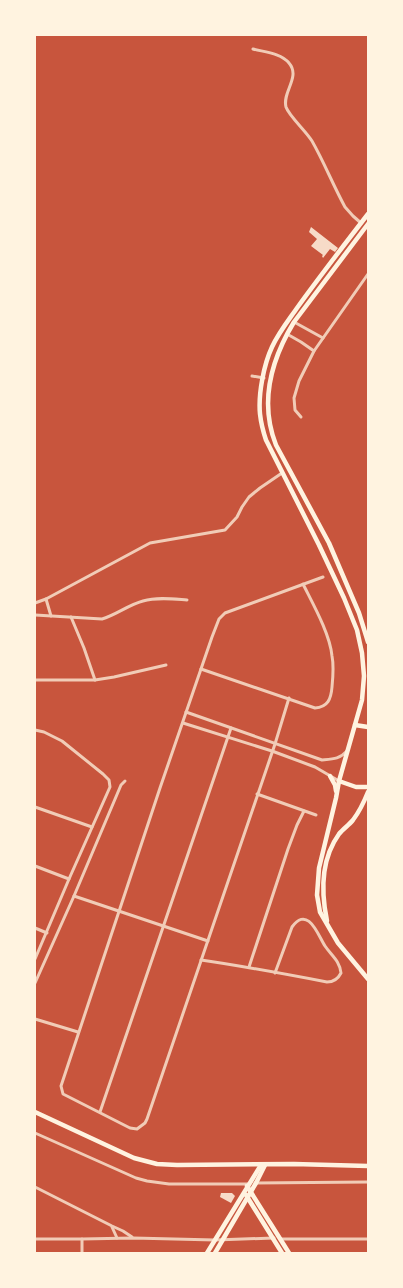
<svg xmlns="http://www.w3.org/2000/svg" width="403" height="1288" font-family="Inter,sans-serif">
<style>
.building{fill:#f7dbc8}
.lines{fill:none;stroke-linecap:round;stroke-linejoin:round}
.minor{stroke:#f1ccb7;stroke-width:3}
.secondary{stroke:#fff3e0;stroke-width:4.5}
.primary{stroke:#fff3e0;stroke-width:4.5}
</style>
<rect width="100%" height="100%" fill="#c8553d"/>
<g class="building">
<path d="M311,227L338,248L335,252L330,249L323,258L322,256L323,255L311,246L317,239L309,232Z"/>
<path d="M221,1193H232L235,1196L231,1203L220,1197Z"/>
</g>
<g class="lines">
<g class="minor">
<path d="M253,49C264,52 281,53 289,63C301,77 282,92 286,107C289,116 306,131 312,141C324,162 333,185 345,207L353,216L361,223"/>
<path d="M294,322L323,338"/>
<path d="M287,334L301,342L314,351"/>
<path d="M252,376L264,378"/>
<path d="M301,417L295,410L294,398L299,381L314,351L368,274"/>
<path d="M46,599L51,616"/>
<path d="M35,603L46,599L150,543L225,530L237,517L242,507L249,497L260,488L282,473"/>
<path d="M35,615L102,619C116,615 128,605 143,601C157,597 173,599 187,600"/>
<path d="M71,617L84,648L95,680"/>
<path d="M201,669L315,708C328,707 331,699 332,687C333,677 334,666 332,656C330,634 313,604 303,584"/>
<path d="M35,680H95L114,677L166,665"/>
<path d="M289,698L275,744L147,1119L145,1123L137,1129L130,1128L67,1096L63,1094L61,1086L160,788L212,637L219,619L225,613L323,577"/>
<path d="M186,712L322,760C333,759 340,759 347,751"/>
<path d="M183,723L272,751L315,767L339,781"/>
<path d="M35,730L44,732L62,741L103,774L109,780L110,787L69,879L35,959"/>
<path d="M257,794L316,815"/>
<path d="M35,807L92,827"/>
<path d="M35,866L69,879"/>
<path d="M74,896L208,941"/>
<path d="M35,928L47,933"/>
<path d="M201,960C243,966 285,974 327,982C333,982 338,979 341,973C340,961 331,955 325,946C318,935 308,905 292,927L275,973"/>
<path d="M249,967L288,849L297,825L304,811"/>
<path d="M35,983L74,896L121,785L125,781"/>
<path d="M35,1019L78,1032"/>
<path d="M100,1112L231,728"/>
<path d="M35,1133L136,1178L147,1181L169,1184H249"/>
<path d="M255,1183L368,1182"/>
<path d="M35,1187L112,1226L123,1231L132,1237"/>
<path d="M112,1227L117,1238"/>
<path d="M35,1239H82L133,1238L215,1240L274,1238"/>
<path d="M280,1239H368"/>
<path d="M82,1253V1239"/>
</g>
<g class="secondary">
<path d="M247,1186L289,1253"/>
<path d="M246,1195L282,1253"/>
</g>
<g class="primary">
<path d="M368,214C344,245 320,276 297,308C288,321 279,332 272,347C264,364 258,394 260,414C261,423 263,431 266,440L319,545L344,598L357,630L362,653L364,676L362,700L339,781L336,798L319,868L317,895L320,912L338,943L368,979"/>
<path d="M368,224L294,322C271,360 259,402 276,445L329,543L359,613L368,642"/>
<path d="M355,725L368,727"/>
<path d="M330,776L335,785L336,791"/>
<path d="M339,781L356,787H368"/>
<path d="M327,921C321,892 321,859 339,834C343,829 349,825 353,820C359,812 364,802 368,792"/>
<path d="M35,1112L134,1158L157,1164L177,1165L294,1164L368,1166"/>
<path d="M207,1253L261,1165"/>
<path d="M215,1253L256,1183L265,1165"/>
</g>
</g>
<rect width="403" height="1288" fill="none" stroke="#fff3e0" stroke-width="72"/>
</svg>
